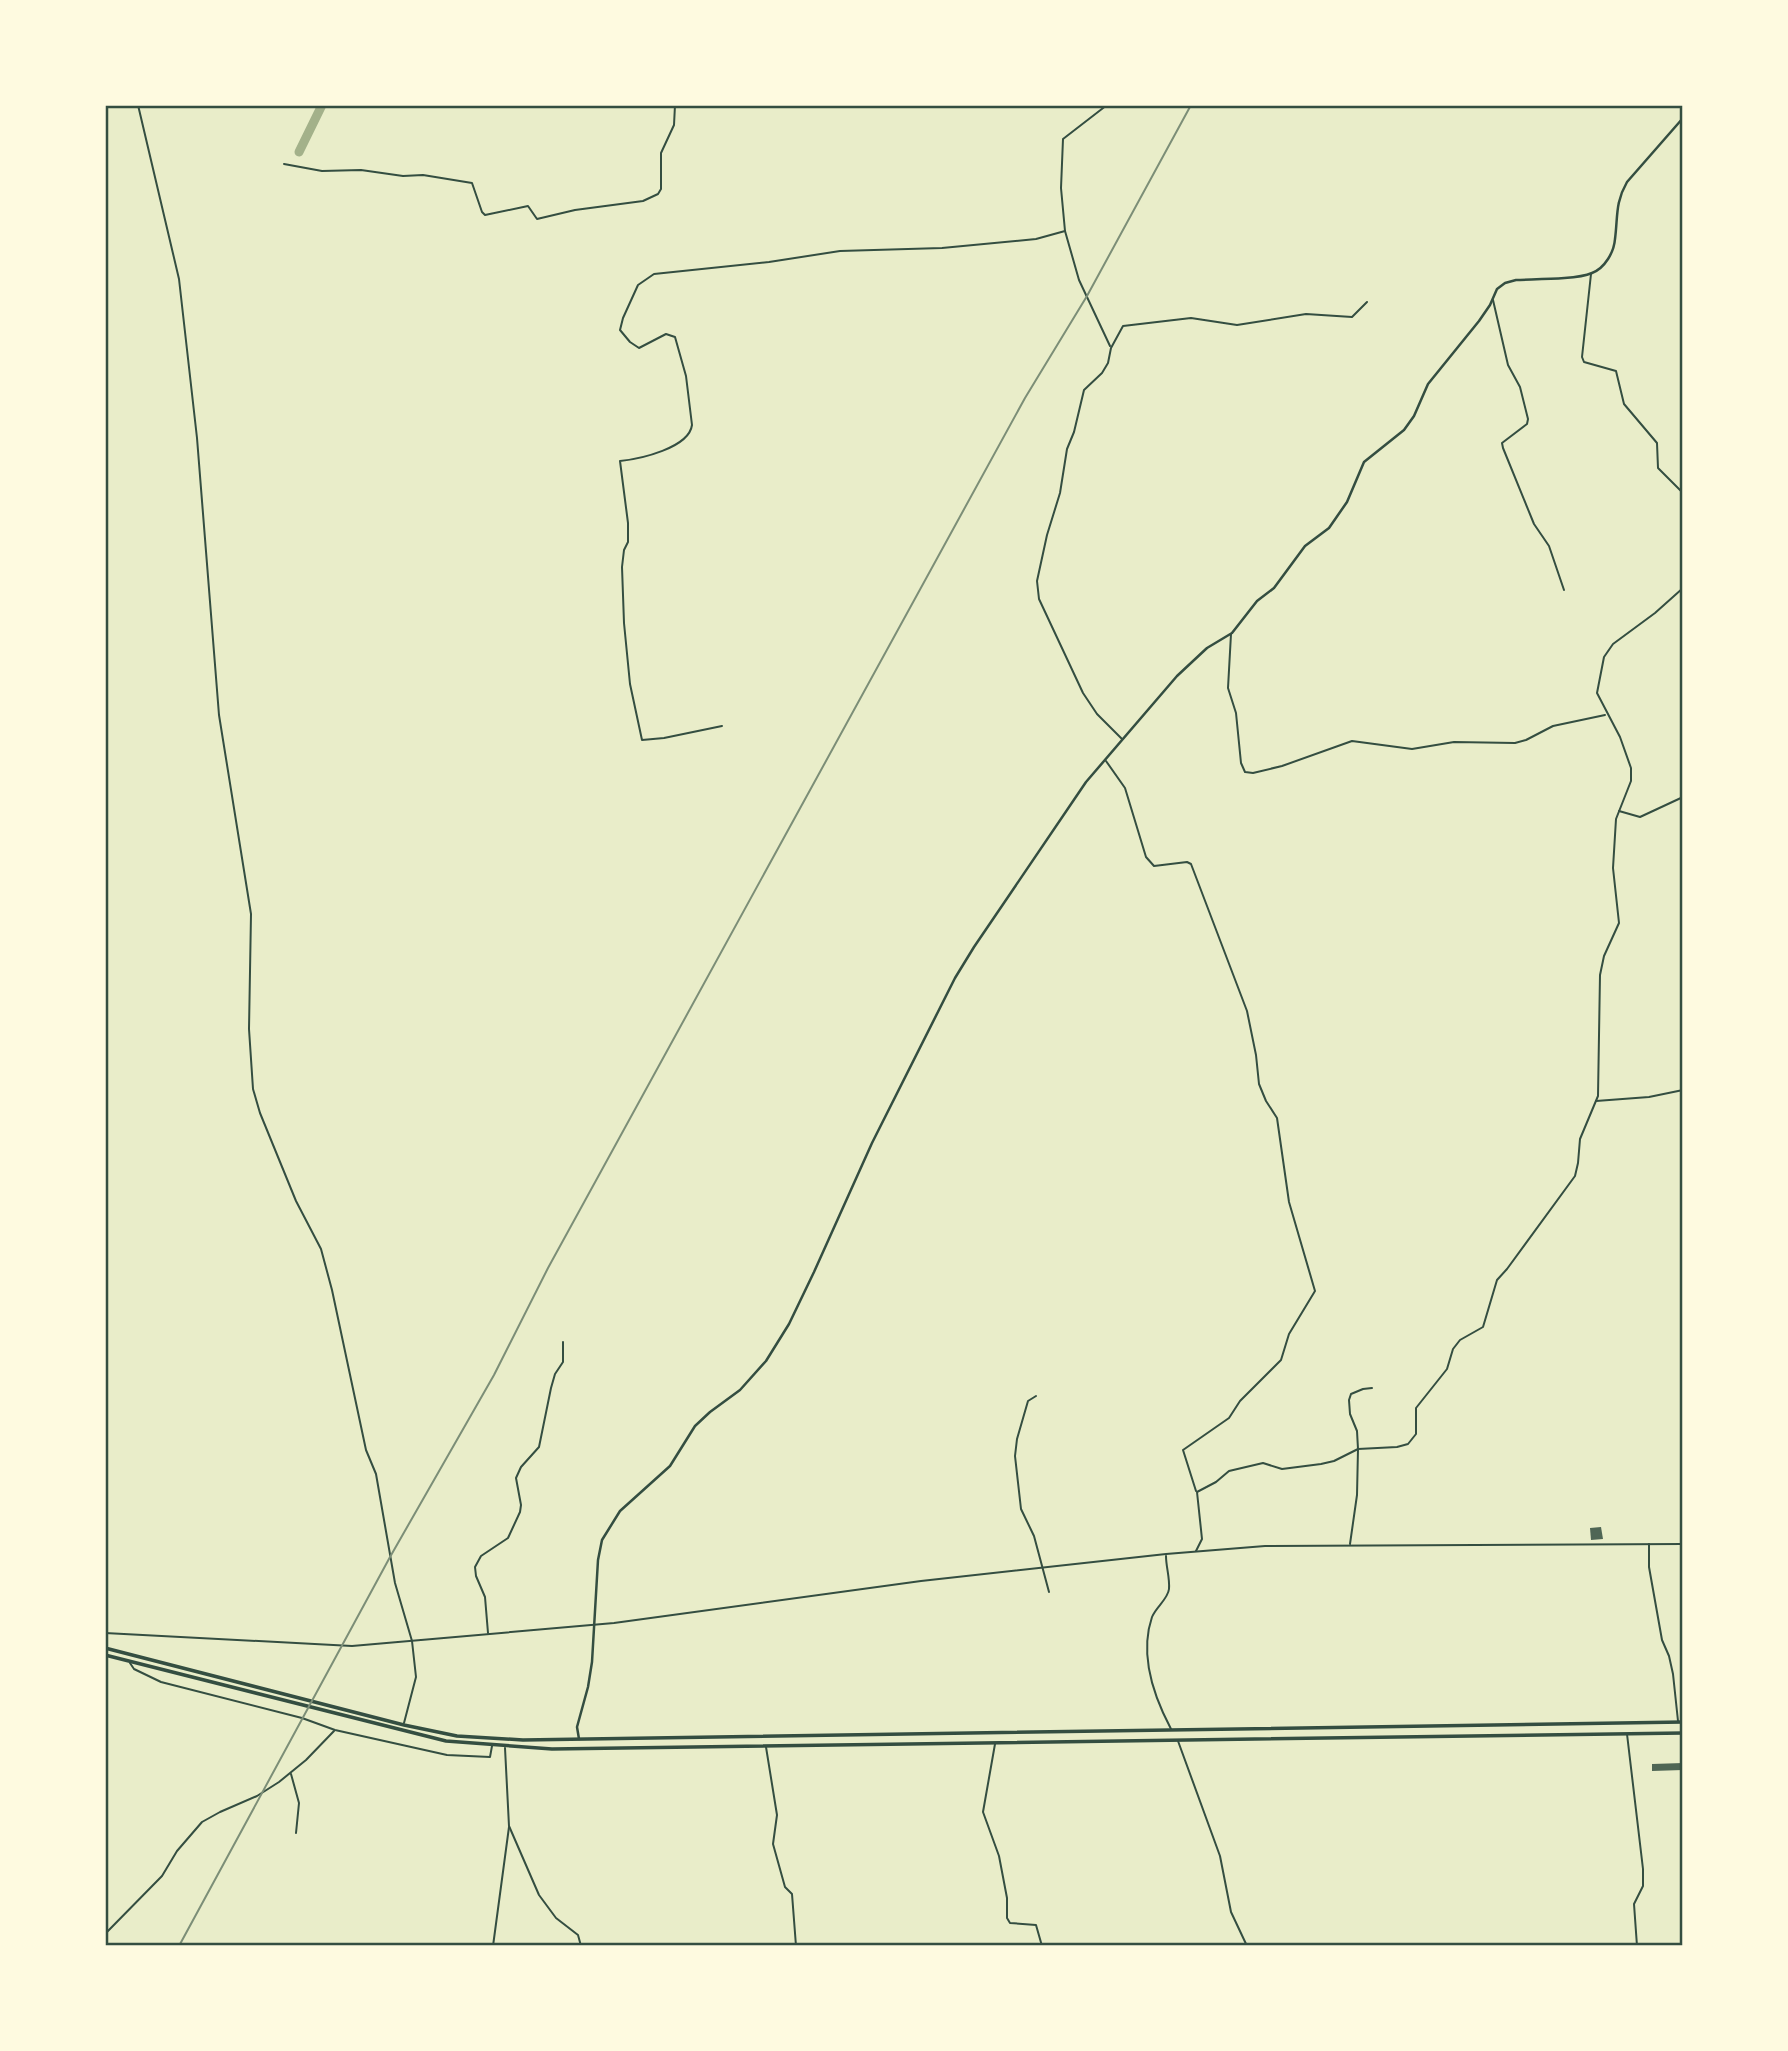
<svg xmlns="http://www.w3.org/2000/svg" width="1788" height="2051" font-family="Helvetica,sans-serif">
<style>
.lines{fill:none;stroke-linecap:round;stroke-linejoin:round}
.river{stroke:#a3b18a;stroke-width:9}
.building{fill:#4f6655}
.minor{stroke:#344e41;stroke-width:2}
.secondary{stroke:#344e41;stroke-width:2.5}
.trunk{stroke:#344e41;stroke-width:3.5}
.rail{stroke:#7c8e77;stroke-width:2}
.neatline{fill:none;stroke:#344e41;stroke-width:2.5}
</style>
<rect width="100%" height="100%" fill="#e9edc9"/>
<g class="lines">
<path class="river" d="M299,152L322,105"/>
</g>
<g class="building">
<path d="M1601,1527L1603,1539L1591,1540L1590,1528Z"/>
<path d="M1683,1763V1770L1652,1771V1764Z"/>
</g>
<g class="lines">
<g class="minor">
<path d="M138,105L179,279L197,438L219,715L251,914L249,1029L253,1089L260,1113L296,1201L321,1249L332,1290L366,1450L376,1474L395,1583L412,1641L416,1677L404,1723"/>
<path d="M1107,105L1063,139L1061,188L1065,231L1079,280L1110,346"/>
<path d="M284,164L322,171L361,170L403,176L423,175L472,183L482,212L485,215L528,206L537,219L575,210L643,201L658,194L661,189V153L674,125L675,105"/>
<path d="M1591,274L1582,357L1584,362L1616,371L1624,404L1657,443L1658,468L1683,493"/>
<path d="M1493,300L1508,365L1520,387L1528,419L1527,424L1502,443L1503,448L1534,524L1549,546L1564,590"/>
<path d="M1231,634L1228,688L1236,713L1241,763L1245,772L1253,773L1282,766L1352,741L1412,749L1454,742L1515,743L1526,740L1553,726L1605,715"/>
<path d="M722,726L664,738L642,740L630,684L624,623L622,567L624,550L628,542V523L620,461C640,459 689,448 692,425L686,376L675,337L666,334L639,348L630,342L620,330L623,318L638,285L654,274L769,262L840,251L942,248L1036,239L1065,231"/>
<path d="M1122,739L1097,714L1083,693L1039,599L1037,581L1047,535L1060,493L1067,449L1074,432L1084,390L1102,373L1108,363L1111,348L1123,326L1191,318L1237,325L1306,314L1352,317L1367,302"/>
<path d="M1106,761L1125,788L1146,857L1154,866L1187,862L1191,864L1247,1011L1256,1055L1259,1084L1266,1101L1277,1118L1289,1202L1315,1291L1289,1334L1281,1360L1240,1401L1229,1418L1183,1450L1196,1491"/>
<path d="M1619,811L1640,817L1683,797"/>
<path d="M1596,1101L1649,1097L1683,1090"/>
<path d="M1036,1396L1028,1401L1017,1439L1015,1456L1021,1509L1034,1536L1049,1592"/>
<path d="M1350,1544L1357,1495L1358,1449L1357,1431L1350,1414L1349,1400L1351,1394L1363,1389L1372,1388"/>
<path d="M1649,1544V1567L1662,1640L1669,1656L1673,1674L1678,1721"/>
<path d="M1196,1551L1202,1539L1197,1492L1216,1482L1229,1471L1263,1463L1282,1469L1321,1464L1334,1461L1358,1449L1397,1447L1408,1444L1416,1434V1408L1447,1369L1453,1349L1460,1340L1483,1327L1497,1280L1507,1269L1575,1176L1578,1163L1580,1139L1598,1096L1600,975L1604,956L1619,923L1613,868L1616,819L1631,781V768L1620,737L1597,693L1604,657L1613,644L1655,613L1683,588"/>
<path d="M1166,1556C1166,1567 1170,1578 1169,1589C1168,1599 1156,1607 1152,1617C1139,1655 1153,1695 1171,1729"/>
<path d="M105,1633L352,1646L614,1623L921,1581L1166,1554L1265,1546L1683,1544"/>
<path d="M488,1633L485,1597L476,1576L475,1567L481,1556L508,1538L520,1512L521,1505L516,1478L521,1467L539,1447L551,1388L555,1374L563,1362V1342"/>
<path d="M130,1663L134,1669L161,1682L302,1718L335,1730L447,1755L490,1757L492,1746"/>
<path d="M1627,1734L1643,1869V1886L1634,1904L1637,1946"/>
<path d="M1178,1741L1220,1856L1231,1912L1247,1946"/>
<path d="M995,1744L983,1812L999,1856L1007,1898V1918L1010,1923L1036,1925L1042,1946"/>
<path d="M766,1747L777,1815L773,1844L785,1887L792,1894L796,1946"/>
<path d="M505,1748L509,1826L539,1895L556,1918L578,1935L581,1946"/>
<path d="M291,1774L299,1803L296,1833"/>
<path d="M105,1934L162,1876L177,1851L202,1822L220,1812L257,1796L279,1782L306,1760L334,1731"/>
<path d="M493,1946L509,1827"/>
</g>
<path class="secondary" d="M579,1739L577,1727L588,1687L592,1662L598,1560L602,1540L620,1511L670,1466L695,1426L710,1412L740,1390L766,1361L789,1324L814,1272L872,1143L955,978L974,947L1086,782L1177,676L1207,648L1232,633L1257,601L1274,588L1305,546L1329,528L1347,502L1364,462L1404,430L1414,416L1428,384L1479,321L1490,305L1497,289L1505,283L1516,280C1535,279 1575,280 1592,273C1605,268 1614,252 1615,239C1618,216 1615,203 1627,182L1683,118"/>
<g class="trunk">
<path d="M105,1648L404,1725L457,1736L523,1740L1683,1722"/>
<path d="M105,1655L446,1741L552,1749L1683,1733"/>
</g>
<path class="rail" d="M179,1946L390,1557L494,1375L548,1268L1025,398L1087,296L1191,105"/>
</g>
<rect width="1788" height="2051" fill="none" stroke="#fefae0" stroke-width="214"/>
<rect x="107" y="107" width="1574" height="1837" class="neatline"/>
</svg>
